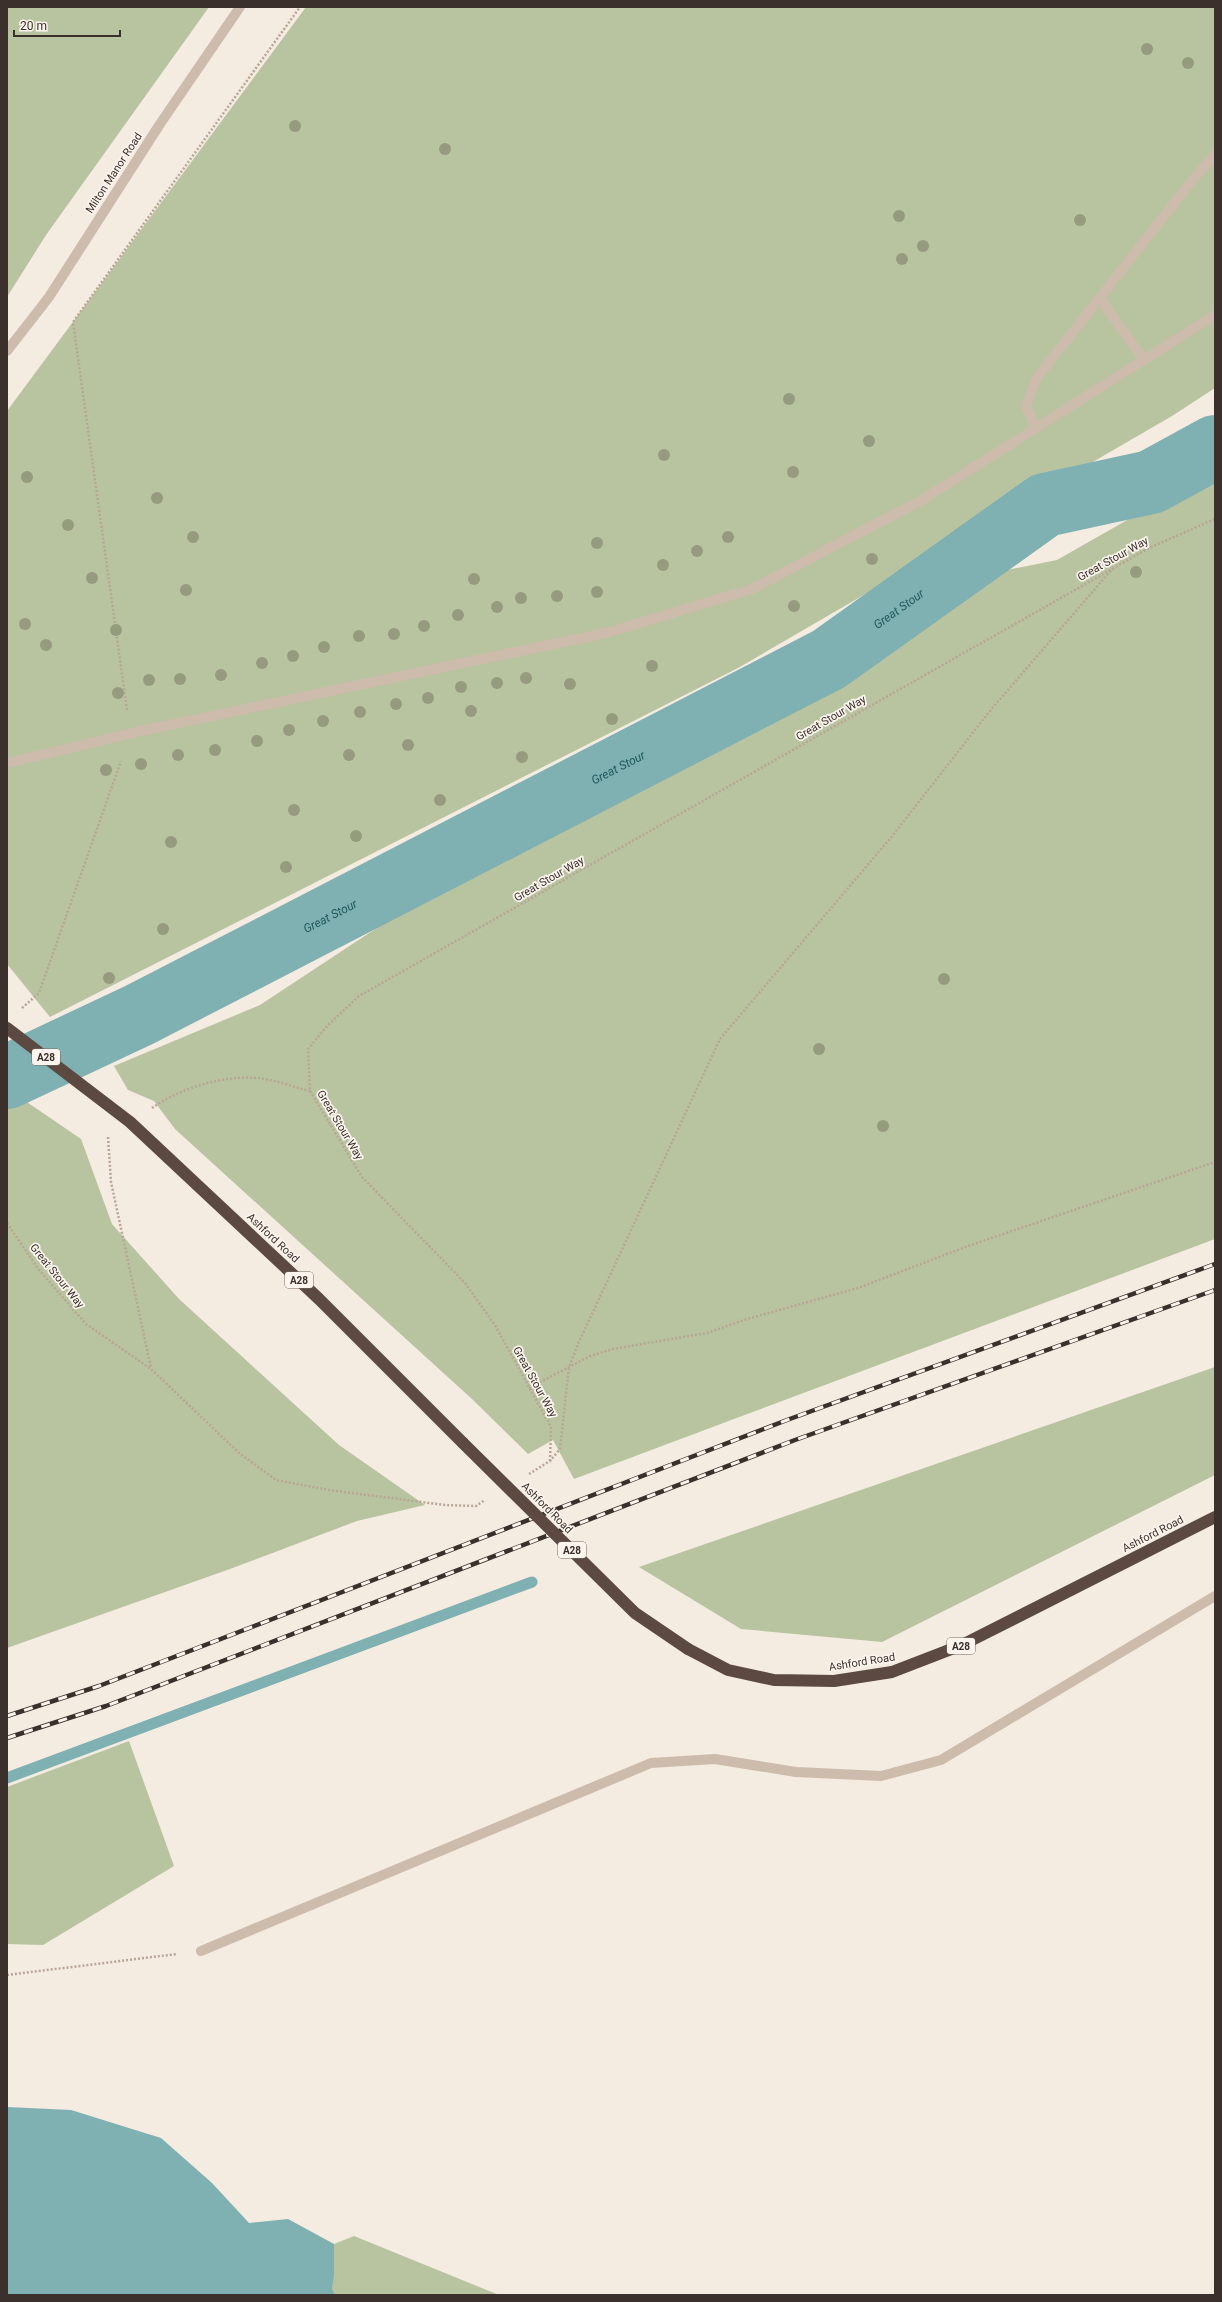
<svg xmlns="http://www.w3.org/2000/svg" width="1222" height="2302" font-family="Roboto,sans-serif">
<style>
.green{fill:#b8c4a0}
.water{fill:#7fb0b2}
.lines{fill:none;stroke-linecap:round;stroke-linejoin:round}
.stream{stroke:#7fb0b2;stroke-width:11}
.river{stroke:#7fb0b2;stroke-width:64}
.path{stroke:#b9a596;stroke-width:2.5;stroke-dasharray:2 2;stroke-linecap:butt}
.minor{stroke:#cdbbac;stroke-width:10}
.highway{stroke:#5c4a42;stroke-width:12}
.rail-casing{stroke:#3b302b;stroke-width:4.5}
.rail{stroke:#fbf5ee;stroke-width:3;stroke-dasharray:9;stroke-linecap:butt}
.highway-bridge{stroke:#5c4a42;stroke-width:12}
.tree{fill:#969b7f}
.labels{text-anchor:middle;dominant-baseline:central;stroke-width:3.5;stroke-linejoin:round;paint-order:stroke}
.shield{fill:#fbf5ee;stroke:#756b66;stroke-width:1}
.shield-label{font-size:10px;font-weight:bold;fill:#3b302b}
.street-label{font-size:11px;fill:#3b302b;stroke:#fbf5ee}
.water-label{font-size:12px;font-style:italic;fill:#1f5a5e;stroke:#fbf5ee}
</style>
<rect width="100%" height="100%" fill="#f4ebe1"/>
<g class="green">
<path d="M7,7H209L46,235L7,297Z"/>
<path d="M306,7H1215V388L1172,416L738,668L50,1017L7,964V411Z"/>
<path d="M1215,470V1239L574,1479L553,1440L528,1454L472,1399L175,1129L154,1101L128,1090L114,1066L260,1005L404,910L516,849L671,759L842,670L962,597L997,572L1057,560Z"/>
<path d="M21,1098L81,1139L112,1224L179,1299L339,1445L425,1505L357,1521L230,1569L7,1648V1107Z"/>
<path d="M1215,1367V1475L882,1642L741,1629L639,1567Z"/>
<path d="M129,1741L174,1866L43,1945L7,1944V1787Z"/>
<path d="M354,2236L499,2295H335L332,2288L334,2244Z"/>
</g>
<path class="water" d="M7,2107L71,2110L161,2138L212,2183L249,2223L288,2219L334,2244V2275L332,2288L335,2295H7Z"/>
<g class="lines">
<path class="stream" d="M7,1778L532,1582"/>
<path class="river" id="s1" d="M7,1077L139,1015L829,659L1045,505L1151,482L1215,447"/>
<g class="path">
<path d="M127,710L73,322L300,7"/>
<path d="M22,1008L39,993L121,761"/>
<path d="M152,1108C179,1089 222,1075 256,1078C274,1079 292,1087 310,1091"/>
<path d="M108,1137L111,1182L151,1368"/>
<path d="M7,1223L39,1270L86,1324L151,1369L239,1453L276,1480L329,1490L445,1505L476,1506L485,1500"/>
<path d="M529,1388L590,1356L613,1349L707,1333L747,1319L858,1288L968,1246L1215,1162"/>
<path d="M550,1461L551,1427L495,1325L465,1283L362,1177L310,1091L308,1049L328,1025L359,996L1149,548L1215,519"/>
<path d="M529,1474L550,1461L560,1449L569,1367L578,1344L720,1039L893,835L989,712L1113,568"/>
<path d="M7,1975L177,1954"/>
</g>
<g class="minor">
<path d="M1100,299L1144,360"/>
<path d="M7,351L49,297L160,124L240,7"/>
<path d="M1035,427L1026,406L1036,379L1190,183L1215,154"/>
<path d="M7,763L141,731L606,633L752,589L922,500L1215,315"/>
<path d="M201,1951L651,1763L715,1759L796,1772L881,1776L941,1760L1215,1596"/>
</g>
<g class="highway">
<path d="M7,1028L130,1122L319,1299L463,1443"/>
<path d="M688,1649L728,1670L774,1680L834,1681L892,1672L962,1645L1215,1517"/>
</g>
<g class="rail-casing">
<g id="rail">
<path d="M7,1716L99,1686L787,1420L1215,1264"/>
<path d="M7,1738L106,1706L795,1440L1215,1290"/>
</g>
</g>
<use href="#rail" class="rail"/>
<path class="highway-bridge" d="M463,1443L635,1613L688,1649"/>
</g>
<g class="tree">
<circle cx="1147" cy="49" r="6"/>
<circle cx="1188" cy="63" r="6"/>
<circle cx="295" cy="126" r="6"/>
<circle cx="445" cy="149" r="6"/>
<circle cx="899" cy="216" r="6"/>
<circle cx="1080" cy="220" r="6"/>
<circle cx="923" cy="246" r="6"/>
<circle cx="902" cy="259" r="6"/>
<circle cx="789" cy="399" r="6"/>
<circle cx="869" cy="441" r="6"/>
<circle cx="664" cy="455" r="6"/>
<circle cx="793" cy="472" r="6"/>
<circle cx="27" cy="477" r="6"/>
<circle cx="157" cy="498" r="6"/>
<circle cx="68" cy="525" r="6"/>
<circle cx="193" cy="537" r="6"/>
<circle cx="728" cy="537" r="6"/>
<circle cx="597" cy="543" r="6"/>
<circle cx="697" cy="551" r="6"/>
<circle cx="872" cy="559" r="6"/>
<circle cx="663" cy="565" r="6"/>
<circle cx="1136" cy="572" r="6"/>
<circle cx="92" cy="578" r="6"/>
<circle cx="474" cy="579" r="6"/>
<circle cx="186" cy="590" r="6"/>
<circle cx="597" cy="592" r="6"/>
<circle cx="557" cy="596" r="6"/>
<circle cx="521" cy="598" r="6"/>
<circle cx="794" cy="606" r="6"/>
<circle cx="497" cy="607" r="6"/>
<circle cx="458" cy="615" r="6"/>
<circle cx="25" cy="624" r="6"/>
<circle cx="424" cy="626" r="6"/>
<circle cx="116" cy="630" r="6"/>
<circle cx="394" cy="634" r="6"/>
<circle cx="359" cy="636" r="6"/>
<circle cx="46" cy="645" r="6"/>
<circle cx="324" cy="647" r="6"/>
<circle cx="293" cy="656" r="6"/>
<circle cx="262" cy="663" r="6"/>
<circle cx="652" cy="666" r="6"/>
<circle cx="221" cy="675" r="6"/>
<circle cx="526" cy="678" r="6"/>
<circle cx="180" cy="679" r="6"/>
<circle cx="149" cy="680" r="6"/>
<circle cx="497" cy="683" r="6"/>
<circle cx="570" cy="684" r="6"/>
<circle cx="461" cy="687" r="6"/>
<circle cx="118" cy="693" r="6"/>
<circle cx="428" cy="698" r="6"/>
<circle cx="396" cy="704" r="6"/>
<circle cx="471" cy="711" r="6"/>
<circle cx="360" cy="712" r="6"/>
<circle cx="612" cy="719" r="6"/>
<circle cx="323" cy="721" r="6"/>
<circle cx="289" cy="730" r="6"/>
<circle cx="257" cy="741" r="6"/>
<circle cx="408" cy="745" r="6"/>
<circle cx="215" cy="750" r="6"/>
<circle cx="178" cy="755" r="6"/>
<circle cx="349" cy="755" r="6"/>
<circle cx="522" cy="757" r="6"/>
<circle cx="141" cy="764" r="6"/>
<circle cx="106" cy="770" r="6"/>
<circle cx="440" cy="800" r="6"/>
<circle cx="294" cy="810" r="6"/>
<circle cx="356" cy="836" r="6"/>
<circle cx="171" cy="842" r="6"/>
<circle cx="286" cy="867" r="6"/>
<circle cx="163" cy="929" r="6"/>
<circle cx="109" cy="978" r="6"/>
<circle cx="944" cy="979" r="6"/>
<circle cx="819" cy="1049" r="6"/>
<circle cx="883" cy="1126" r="6"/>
</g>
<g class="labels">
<g class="shield">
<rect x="32" y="1049" width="28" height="16" rx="3"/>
<rect x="285" y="1272" width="28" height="16" rx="3"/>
<rect x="558" y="1542" width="28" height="16" rx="3"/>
<rect x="947" y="1638" width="28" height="16" rx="3"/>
</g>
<g class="shield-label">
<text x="46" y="1057">A28</text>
<text x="299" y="1280">A28</text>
<text x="572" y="1550">A28</text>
<text x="961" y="1646">A28</text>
</g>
<g class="street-label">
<text transform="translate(114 173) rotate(-57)">Milton Manor Road</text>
<text transform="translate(1113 559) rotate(-29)">Great Stour Way</text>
<text transform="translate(831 718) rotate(-30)">Great Stour Way</text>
<text transform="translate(549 879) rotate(-30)">Great Stour Way</text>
<text transform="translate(340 1125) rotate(59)">Great Stour Way</text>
<text transform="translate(273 1238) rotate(43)">Ashford Road</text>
<text transform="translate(57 1276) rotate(51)">Great Stour Way</text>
<text transform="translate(535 1382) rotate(61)">Great Stour Way</text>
<text transform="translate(547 1508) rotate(45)">Ashford Road</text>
<text transform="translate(1153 1534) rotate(-27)">Ashford Road</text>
<text transform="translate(862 1662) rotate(-9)">Ashford Road</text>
</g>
<g class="water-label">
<text stroke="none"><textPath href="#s1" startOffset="1008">Great Stour</textPath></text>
<text stroke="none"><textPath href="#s1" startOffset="685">Great Stour</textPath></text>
<text stroke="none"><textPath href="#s1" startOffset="361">Great Stour</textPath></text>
</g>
</g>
<rect width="1222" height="2302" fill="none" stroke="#3b302b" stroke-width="16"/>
<path d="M14 30v6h106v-6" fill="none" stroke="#3b302b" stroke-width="2"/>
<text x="20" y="30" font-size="12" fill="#3b302b" stroke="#fbf5ee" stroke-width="3" paint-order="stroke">20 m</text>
</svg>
